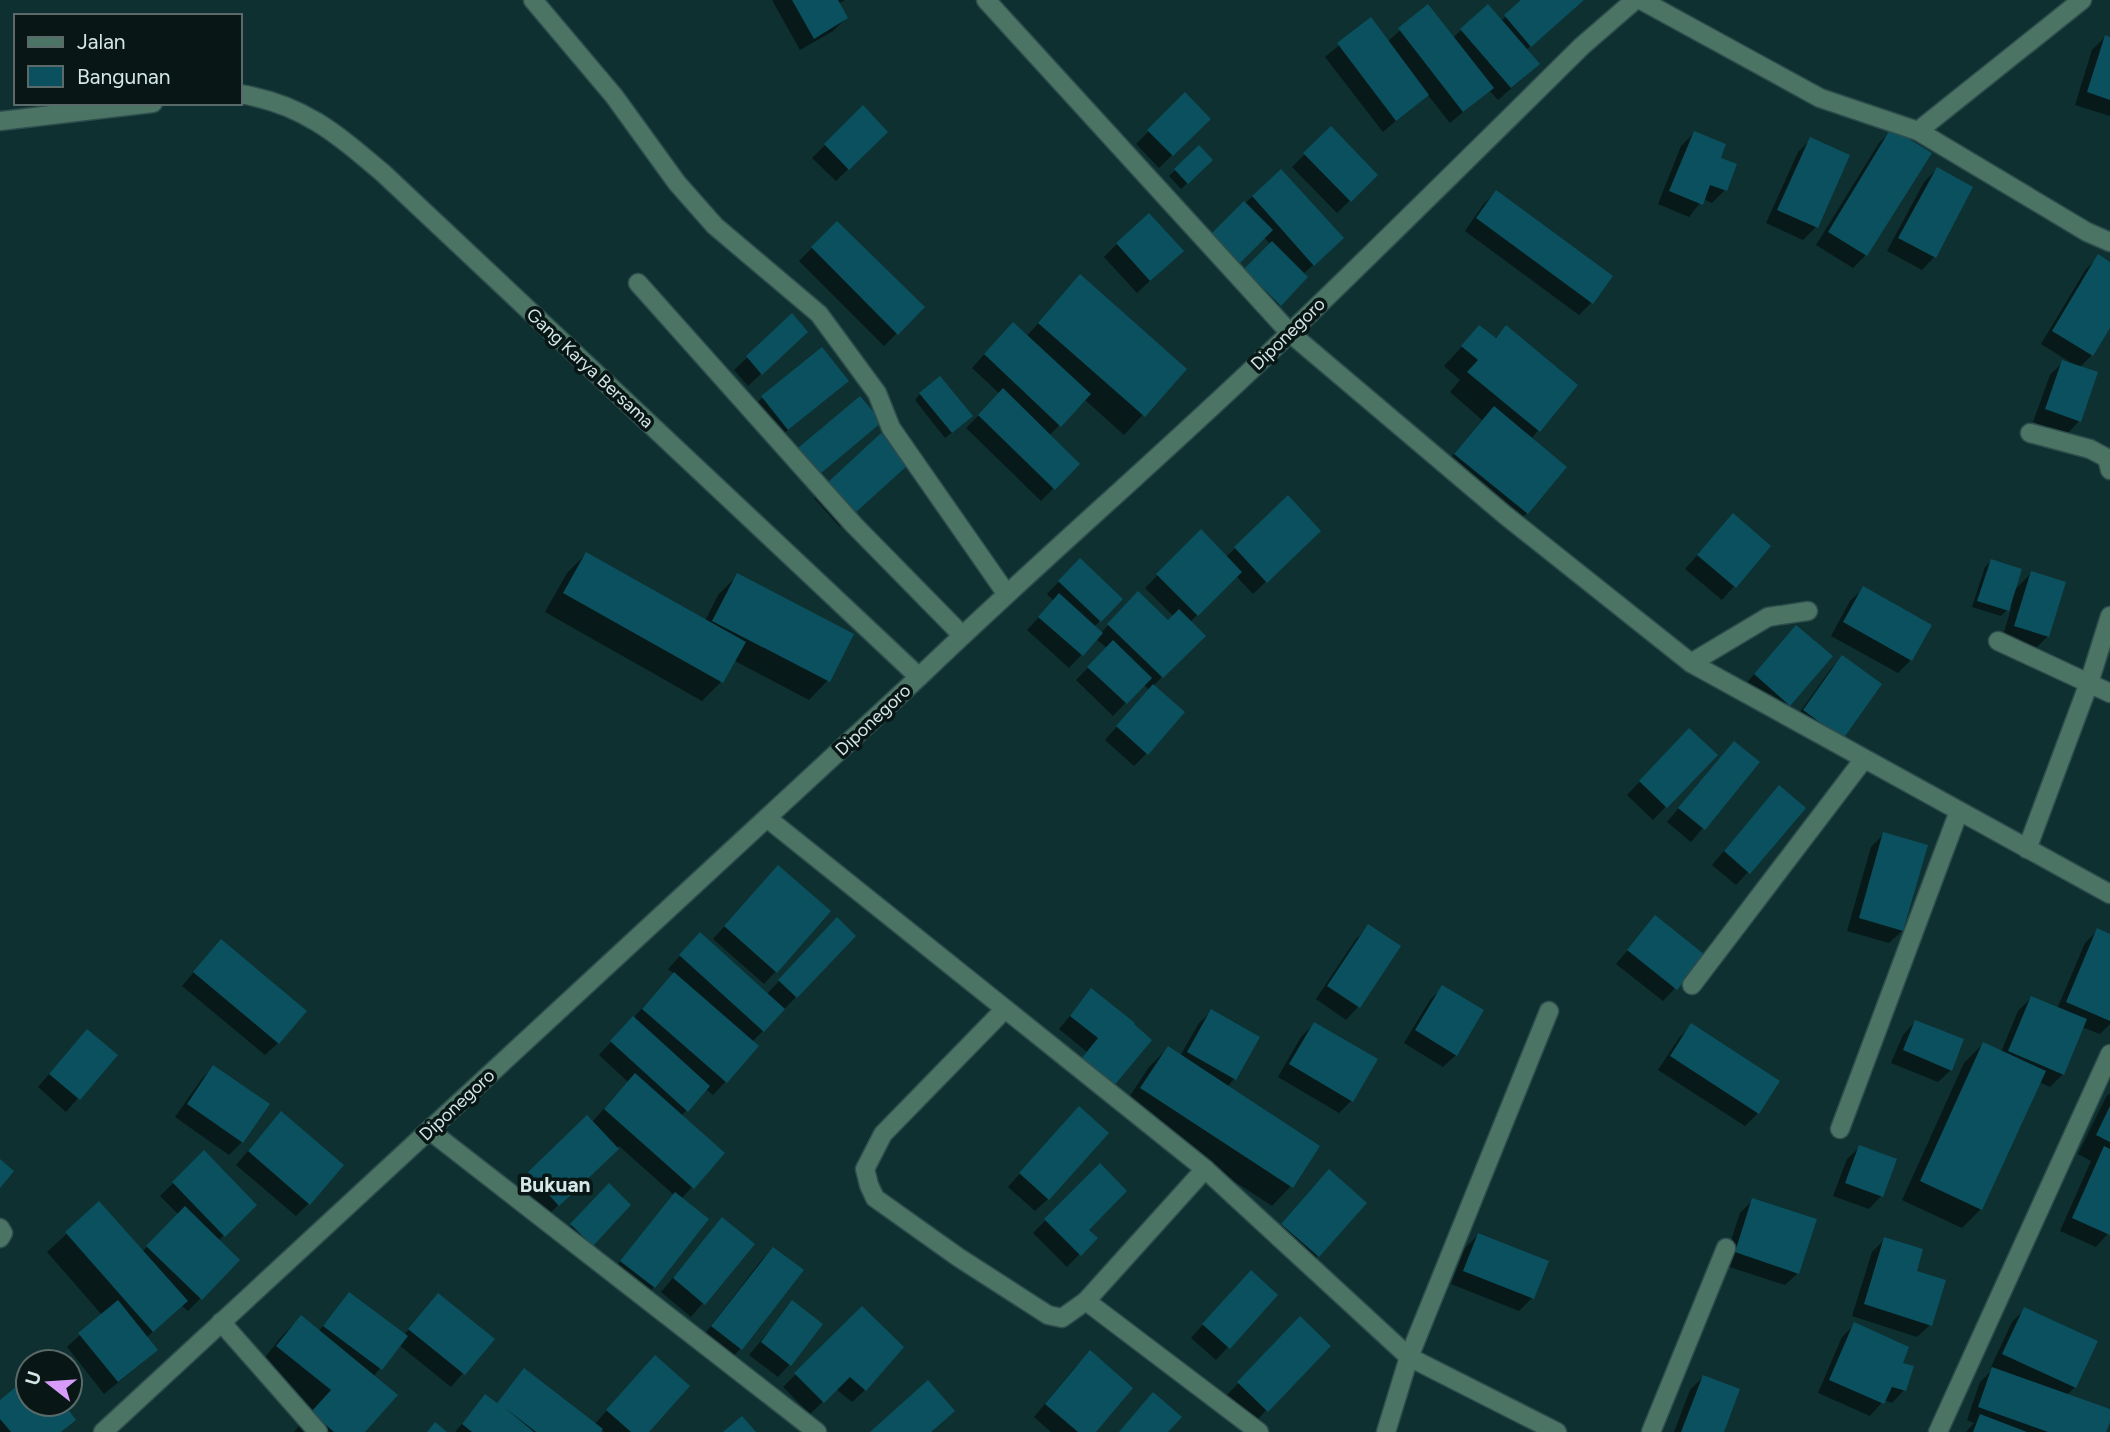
<svg xmlns="http://www.w3.org/2000/svg" width="2110" height="1432" font-family="Figtree,sans-serif">
<style>
.shadow{fill:#0007}
.building{fill:#0b505f}
.lines{fill:none;stroke-linecap:round;stroke-linejoin:round}
.minor-casing{stroke:#2e4d4d;stroke-width:21}
.minor{stroke:#4c7465;stroke-width:18}
.labels{text-anchor:middle;dominant-baseline:central;stroke-width:7;stroke-linejoin:round;paint-order:stroke}
.street-label{font-size:18px;fill:#d4e7e6;stroke:#081615}
.quarter-label{font-size:21px;font-weight:bold;fill:#d4e7e6;stroke:#081615}
</style>
<rect width="100%" height="100%" fill="#0e3030"/>
<g class="shadow">
<path d="M772,0H845L838,4L846,18L833,31L800,50Z"/>
<path d="M1524,0H1583L1526,50L1525,76L1498,100L1489,90L1450,123L1427,94L1383,132L1325,57L1370,20L1387,42L1428,6L1453,38L1461,30L1501,21Z"/>
<path d="M2105,37L2110,39V116L2075,105L2092,50Z"/>
<path d="M1185,95L1208,119L1159,168L1136,144Z"/>
<path d="M863,108L886,132L836,181L812,158Z"/>
<path d="M1331,129L1376,175L1337,213L1292,167Z"/>
<path d="M1892,130L1866,255L1853,268L1816,245L1879,143Z"/>
<path d="M1694,133L1719,159L1725,190L1712,203L1703,199L1689,217L1658,204L1681,146Z"/>
<path d="M1811,139L1848,156L1816,227L1803,240L1766,223L1798,152Z"/>
<path d="M1199,148L1211,160L1181,189L1169,176Z"/>
<path d="M1937,169L1971,188L1934,257L1922,270L1887,251L1924,182Z"/>
<path d="M1281,172L1329,251L1303,274L1306,277L1267,317L1233,283L1271,245L1264,237L1226,275L1199,248L1244,204Z"/>
<path d="M1496,192L1591,303L1579,315L1465,231L1483,205Z"/>
<path d="M837,223L923,307L884,346L799,261Z"/>
<path d="M1117,244L1169,263L1137,293L1104,257Z"/>
<path d="M2099,257L2110,264V325L2092,355L2079,368V421L2067,434L2033,422L2050,375L2063,362L2073,364L2041,344L2086,269Z"/>
<path d="M1080,277L1185,369L1124,435L1084,399L1049,436L1077,464L1041,501L966,428L1000,394L972,368L1000,337H1026Z"/>
<path d="M792,316L793,344L748,386L734,370Z"/>
<path d="M1480,327L1494,339L1506,327L1576,385L1531,439L1527,513L1514,525L1443,467L1482,420L1450,392L1460,380L1444,366Z"/>
<path d="M847,381L775,441L750,410L763,397Z"/>
<path d="M920,394L965,422L945,438L915,400Z"/>
<path d="M894,477L840,527L814,498L827,486Z"/>
<path d="M1288,498L1306,544L1253,594L1236,576L1190,622L1203,636L1153,686L1147,753L1134,766L1105,740L1149,690L1143,684L1113,716L1076,680L1107,648L1096,639L1069,668L1027,630L1054,601L1047,594L1080,560L1121,599L1094,627L1101,633L1126,606L1168,622L1173,616L1145,588L1201,532L1226,557Z"/>
<path d="M1733,515L1769,546L1722,600L1685,569Z"/>
<path d="M586,554L705,621L718,595L737,576L828,680L809,700L733,660L721,682L702,701L545,612L567,573Z"/>
<path d="M1991,561L2014,591L2031,573L2048,636L2035,649L2002,639L2012,605L2001,616L1972,607L1985,567Z"/>
<path d="M1863,589L1929,626L1911,660L1898,673L1831,636L1850,601Z"/>
<path d="M1796,627L1789,704L1776,717L1742,688Z"/>
<path d="M1843,657L1841,738L1829,750L1792,723L1830,670Z"/>
<path d="M1677,743L1715,755L1653,820L1627,795Z"/>
<path d="M1734,743L1758,762L1691,842L1667,822Z"/>
<path d="M1767,800L1748,872L1736,885L1712,865Z"/>
<path d="M1884,834L1902,931L1889,943L1847,931L1871,847Z"/>
<path d="M766,880L776,971L764,984L713,939Z"/>
<path d="M1655,918L1675,988L1663,1001L1616,964Z"/>
<path d="M1369,926L1358,1007L1346,1020L1316,999L1356,939Z"/>
<path d="M2098,930L2110,936V1024L2100,1034L2082,1027L2063,1074L2050,1087L2039,1082L1981,1209L1962,1228L1902,1200L1964,1063L1983,1044L2001,1052L2018,1011L2031,998L2057,1009L2085,943Z"/>
<path d="M825,932L796,997L752,1042L756,1046L725,1082L713,1095L706,1089L681,1116L692,1187L681,1199L707,1219L654,1287L641,1300L609,1275L674,1195L619,1146L546,1217L517,1186L587,1117L592,1122L628,1082L599,1055L674,974L668,969L688,947L766,995Z"/>
<path d="M221,941L278,1043L265,1055L182,986Z"/>
<path d="M1442,988L1456,1055L1443,1067L1404,1043L1430,1000Z"/>
<path d="M1091,991L1112,1086L1100,1098L1069,1073L1087,1052L1059,1029Z"/>
<path d="M1212,1011L1258,1038L1234,1079L1227,1087L1291,1186L1272,1206L1122,1108L1149,1067L1168,1048L1180,1056L1199,1023Z"/>
<path d="M1915,1022L1951,1070L1938,1082L1891,1063L1903,1035Z"/>
<path d="M1314,1024L1352,1100L1339,1113L1278,1077L1301,1037Z"/>
<path d="M1692,1025L1758,1113L1745,1126L1658,1070L1679,1038Z"/>
<path d="M75,1044L115,1055L66,1112L38,1087Z"/>
<path d="M213,1067L242,1142L229,1155L175,1117L201,1080Z"/>
<path d="M2110,1093V1231L2096,1247L2060,1231L2091,1161L2078,1154L2106,1097Z"/>
<path d="M1066,1121L1048,1199L1035,1211L1008,1187Z"/>
<path d="M269,1126L309,1203L296,1216L236,1165Z"/>
<path d="M1860,1147L1881,1196L1869,1209L1833,1196L1847,1159Z"/>
<path d="M204,1153L255,1205L218,1241L238,1260L188,1311L181,1305L146,1338L143,1362L104,1394L67,1347L102,1315L47,1252L99,1204L142,1252L178,1214L160,1196Z"/>
<path d="M1100,1165L1086,1230L1095,1238L1067,1267L1033,1233Z"/>
<path d="M1316,1184L1318,1256L1305,1268L1270,1237Z"/>
<path d="M609,1186L591,1244L579,1257L559,1238Z"/>
<path d="M1753,1200L1798,1273L1785,1285L1723,1265L1740,1213Z"/>
<path d="M722,1219L753,1244L691,1317L661,1292Z"/>
<path d="M1478,1235L1532,1298L1519,1311L1451,1284L1465,1248Z"/>
<path d="M1885,1239L1915,1272L1930,1325L1917,1337L1852,1316L1872,1252Z"/>
<path d="M773,1249L801,1270L740,1349L728,1362L700,1340L760,1262Z"/>
<path d="M1238,1285L1228,1347L1216,1360L1191,1338Z"/>
<path d="M350,1294L404,1335L438,1295L492,1339L451,1387L399,1345L373,1377L362,1432H294L313,1410L258,1366L282,1336L301,1317L318,1332Z"/>
<path d="M793,1303L790,1364L778,1377L749,1355Z"/>
<path d="M862,1309L865,1390L852,1402L836,1389L810,1414L783,1387Z"/>
<path d="M2025,1309L2075,1387L2067,1395L2110,1410L2104,1432H1966L1974,1423L1967,1420L1980,1382L1994,1368L1991,1367L2012,1322Z"/>
<path d="M1300,1319L1328,1346L1254,1423L1226,1396Z"/>
<path d="M1855,1324L1900,1364L1904,1390L1892,1403L1884,1400L1870,1416L1818,1393L1842,1337Z"/>
<path d="M1077,1365L1094,1432H1051L1034,1417Z"/>
<path d="M642,1370L647,1432H604L601,1429L599,1432H455L486,1396L496,1404L524,1371L594,1425Z"/>
<path d="M1703,1377L1722,1432H1674L1690,1390Z"/>
<path d="M28,1379V1404H62L74,1420L61,1432H0V1402Z"/>
</g>
<g class="building">
<path d="M792,0H838L848,18L814,39Z"/>
<path d="M1521,0H1584L1531,47L1504,15Z"/>
<path d="M1428,4L1494,88L1463,112L1398,28Z"/>
<path d="M1488,4L1540,64L1511,88L1460,29Z"/>
<path d="M1371,17L1429,95L1396,121L1337,43Z"/>
<path d="M2105,35L2110,37V100L2087,92Z"/>
<path d="M1185,92L1211,119L1173,156L1147,130Z"/>
<path d="M863,105L888,132L849,170L824,144Z"/>
<path d="M1331,126L1378,175L1351,202L1303,153Z"/>
<path d="M1891,128L1932,153L1867,256L1828,232Z"/>
<path d="M1694,131L1726,144L1721,158L1737,164L1727,191L1710,185L1703,205L1669,191Z"/>
<path d="M1810,137L1850,155L1818,228L1777,210Z"/>
<path d="M1199,145L1213,160L1188,184L1174,169Z"/>
<path d="M1937,167L1973,187L1936,258L1898,238Z"/>
<path d="M1281,169L1344,238L1314,266L1252,196Z"/>
<path d="M1496,190L1613,276L1593,304L1476,218Z"/>
<path d="M1244,201L1273,230L1240,263L1211,234Z"/>
<path d="M1149,213L1184,251L1150,281L1116,243Z"/>
<path d="M837,221L925,307L898,335L811,247Z"/>
<path d="M1272,241L1308,277L1281,306L1244,269Z"/>
<path d="M2098,254L2110,262V328L2093,356L2052,331Z"/>
<path d="M1080,274L1187,369L1145,417L1038,323Z"/>
<path d="M792,313L808,332L762,375L746,356Z"/>
<path d="M1013,322L1091,394L1061,427L984,354Z"/>
<path d="M1479,325L1496,338L1506,325L1578,385L1540,432L1467,372L1478,360L1461,346Z"/>
<path d="M822,347L849,381L788,430L761,396Z"/>
<path d="M2062,360L2098,372L2081,422L2045,409Z"/>
<path d="M940,376L973,416L952,433L919,393Z"/>
<path d="M1003,388L1080,464L1055,490L978,415Z"/>
<path d="M860,396L882,422L820,474L798,448Z"/>
<path d="M1494,406L1567,467L1528,514L1454,454Z"/>
<path d="M881,433L909,464L853,515L825,485Z"/>
<path d="M1288,495L1321,531L1267,583L1234,547Z"/>
<path d="M1733,513L1771,546L1736,588L1697,555Z"/>
<path d="M1201,529L1242,572L1198,616L1156,574Z"/>
<path d="M586,552L746,642L723,683L563,593Z"/>
<path d="M1080,558L1123,599L1101,622L1058,581Z"/>
<path d="M1991,559L2022,569L2009,611L1977,601Z"/>
<path d="M2031,571L2066,582L2049,637L2014,626Z"/>
<path d="M737,573L854,634L830,682L712,621Z"/>
<path d="M1863,586L1932,625L1912,661L1843,622Z"/>
<path d="M1138,591L1168,620L1179,609L1206,636L1163,678L1107,624Z"/>
<path d="M1059,593L1103,633L1083,656L1038,617Z"/>
<path d="M1796,625L1833,656L1790,706L1754,674Z"/>
<path d="M1113,640L1152,678L1127,704L1087,667Z"/>
<path d="M1842,655L1882,684L1843,739L1803,710Z"/>
<path d="M1153,684L1185,712L1148,755L1116,726Z"/>
<path d="M1689,728L1718,755L1667,808L1639,781Z"/>
<path d="M1734,741L1760,762L1705,830L1678,808Z"/>
<path d="M1779,785L1806,808L1750,874L1724,851Z"/>
<path d="M1883,832L1928,845L1903,931L1859,918Z"/>
<path d="M778,865L831,911L777,973L724,926Z"/>
<path d="M1655,915L1705,955L1677,990L1627,950Z"/>
<path d="M837,917L856,936L797,998L778,980Z"/>
<path d="M1368,924L1401,946L1360,1008L1327,986Z"/>
<path d="M2097,928L2110,934V1021L2066,1002Z"/>
<path d="M700,932L785,1009L764,1032L679,955Z"/>
<path d="M221,939L307,1011L279,1044L193,972Z"/>
<path d="M674,972L759,1046L727,1083L642,1009Z"/>
<path d="M1442,985L1484,1010L1457,1056L1415,1030Z"/>
<path d="M1091,988L1135,1023L1134,1024L1152,1040L1113,1087L1081,1059L1098,1038L1070,1016Z"/>
<path d="M2031,996L2087,1019L2064,1075L2008,1051Z"/>
<path d="M1211,1009L1260,1037L1236,1080L1187,1052Z"/>
<path d="M633,1016L710,1086L688,1112L610,1041Z"/>
<path d="M1915,1020L1964,1039L1952,1071L1903,1050Z"/>
<path d="M1314,1022L1378,1059L1353,1102L1289,1064Z"/>
<path d="M1691,1023L1780,1081L1759,1114L1670,1056Z"/>
<path d="M87,1029L118,1055L80,1100L49,1074Z"/>
<path d="M1983,1042L2046,1071L1982,1210L1920,1181Z"/>
<path d="M1168,1046L1320,1146L1293,1188L1140,1088Z"/>
<path d="M213,1065L270,1104L243,1143L187,1104Z"/>
<path d="M635,1073L725,1153L694,1189L604,1109Z"/>
<path d="M1079,1106L1109,1133L1049,1200L1019,1173Z"/>
<path d="M2110,1106V1142L2096,1135Z"/>
<path d="M281,1111L344,1165L310,1205L248,1151Z"/>
<path d="M587,1115L619,1149L559,1206L528,1172Z"/>
<path d="M1859,1145L1897,1159L1883,1197L1845,1183Z"/>
<path d="M2104,1146L2110,1149V1235L2072,1218Z"/>
<path d="M204,1150L257,1205L225,1237L172,1182Z"/>
<path d="M0,1159L14,1171L0,1188Z"/>
<path d="M1100,1163L1127,1191L1089,1230L1098,1238L1081,1256L1044,1219Z"/>
<path d="M1329,1169L1367,1203L1319,1257L1281,1224Z"/>
<path d="M609,1183L631,1205L593,1246L570,1224Z"/>
<path d="M675,1192L709,1219L655,1288L620,1261Z"/>
<path d="M1752,1198L1817,1219L1799,1274L1735,1252Z"/>
<path d="M99,1201L188,1301L153,1332L65,1232Z"/>
<path d="M185,1206L240,1260L202,1300L146,1246Z"/>
<path d="M722,1217L755,1244L705,1305L673,1278Z"/>
<path d="M1478,1233L1549,1261L1534,1299L1463,1271Z"/>
<path d="M1884,1237L1923,1249L1917,1271L1946,1280L1932,1326L1864,1304Z"/>
<path d="M773,1247L804,1270L742,1350L711,1326Z"/>
<path d="M1251,1270L1278,1295L1230,1349L1202,1324Z"/>
<path d="M349,1292L408,1336L382,1370L323,1326Z"/>
<path d="M438,1293L495,1339L465,1375L408,1329Z"/>
<path d="M118,1300L158,1350L118,1382L78,1333Z"/>
<path d="M792,1300L823,1324L791,1366L761,1342Z"/>
<path d="M862,1306L904,1347L866,1391L850,1377L824,1403L794,1373Z"/>
<path d="M2024,1307L2098,1341L2076,1388L2002,1354Z"/>
<path d="M301,1315L398,1395L365,1432H334L311,1412L331,1390L276,1346Z"/>
<path d="M1300,1316L1331,1346L1268,1412L1237,1382Z"/>
<path d="M1854,1322L1909,1347L1903,1363L1914,1366L1906,1391L1892,1387L1884,1404L1829,1380Z"/>
<path d="M1090,1350L1133,1388L1096,1432H1078L1045,1404Z"/>
<path d="M655,1355L690,1386L649,1432H631L606,1410Z"/>
<path d="M1992,1367L2110,1409V1422L2106,1432H2048L1978,1407Z"/>
<path d="M524,1368L603,1429L601,1432H536L505,1408L534,1432H472L462,1424L485,1394L497,1403Z"/>
<path d="M1703,1375L1740,1389L1724,1432H1681Z"/>
<path d="M28,1377V1404H64L76,1420L61,1432H11L0,1419V1400Z"/>
<path d="M928,1380L955,1411L931,1432H870Z"/>
<path d="M1153,1392L1182,1417L1168,1432H1119Z"/>
<path d="M1980,1414L2027,1432H1973Z"/>
<path d="M742,1416L756,1432H723Z"/>
<path d="M435,1422L447,1432H427Z"/>
</g>
<g class="lines">
<g class="minor-casing">
<g id="minor">
<path d="M533,0L614,96L677,183L715,226L819,314L877,393L891,428L1006,593"/>
<path d="M986,0L1290,333L1505,515L1691,663L2110,894"/>
<path d="M1641,0L1820,98L1918,131L2087,232L2110,242"/>
<path d="M240,94C303,104 337,134 384,174L919,677"/>
<path d="M0,121L153,103"/>
<path d="M1918,131L2082,0"/>
<path d="M638,283L854,525L962,635"/>
<path d="M2030,433L2090,449L2107,458L2110,470"/>
<path d="M1998,641L2110,693"/>
<path d="M1691,663L1768,617L1808,611"/>
<path d="M767,818L1205,1169L1409,1357L1557,1432"/>
<path d="M2027,849L2089,683L2110,616"/>
<path d="M1692,985L1864,759"/>
<path d="M1005,1009L883,1134L865,1169L869,1185L875,1198L958,1257L1048,1315L1062,1318L1086,1301L1205,1169"/>
<path d="M1840,1129L1959,811"/>
<path d="M429,1130L817,1432"/>
<path d="M0,1228L3,1233L0,1238"/>
<path d="M1086,1301L1259,1432"/>
<path d="M221,1322L318,1432"/>
<path d="M103,1432L919,677C1033,567 1154,463 1268,354C1374,252 1478,149 1582,46L1635,0"/>
<path d="M1386,1432L1409,1357L1549,1011"/>
<path d="M1651,1432L1726,1248"/>
<path d="M1938,1432L2110,1054"/>
</g>
</g>
<use href="#minor" class="minor"/>
</g>
<g class="labels">
<g class="street-label">
<text transform="translate(1288 334) rotate(-44)">Diponegoro</text>
<text transform="translate(590 368) rotate(43)">Gang Karya Bersama</text>
<text transform="translate(873 720) rotate(-43)">Diponegoro</text>
<text transform="translate(457 1105) rotate(-43)">Diponegoro</text>
</g>
<g class="quarter-label">
<text x="555" y="1184">Bukuan</text>
</g>
</g>
<rect x="14" y="14" width="228" height="91" fill="#081615" stroke="#5a6a69" stroke-width="2"/>
<rect x="28" y="37" width="35" height="10" fill="#4c7465" stroke="#5a6a69" stroke-width="2"/>
<text x="77" y="49" font-size="21" fill="#d4e7e6">Jalan</text>
<rect x="28" y="66" width="35" height="21" fill="#0b505f" stroke="#5a6a69" stroke-width="2"/>
<text x="77" y="84" font-size="21" fill="#d4e7e6">Bangunan</text>
<g transform="translate(49 1383) rotate(287)"><circle r="33" fill="#081615" stroke="#5a6a69" stroke-width="2"/>
<path d="M0-5L12 26L0 18L-12 26Z" fill="#d79bf9"/>
<text y="-10" font-size="19" font-weight="bold" text-anchor="middle" fill="#d4e7e6">U</text>
</g>
</svg>
